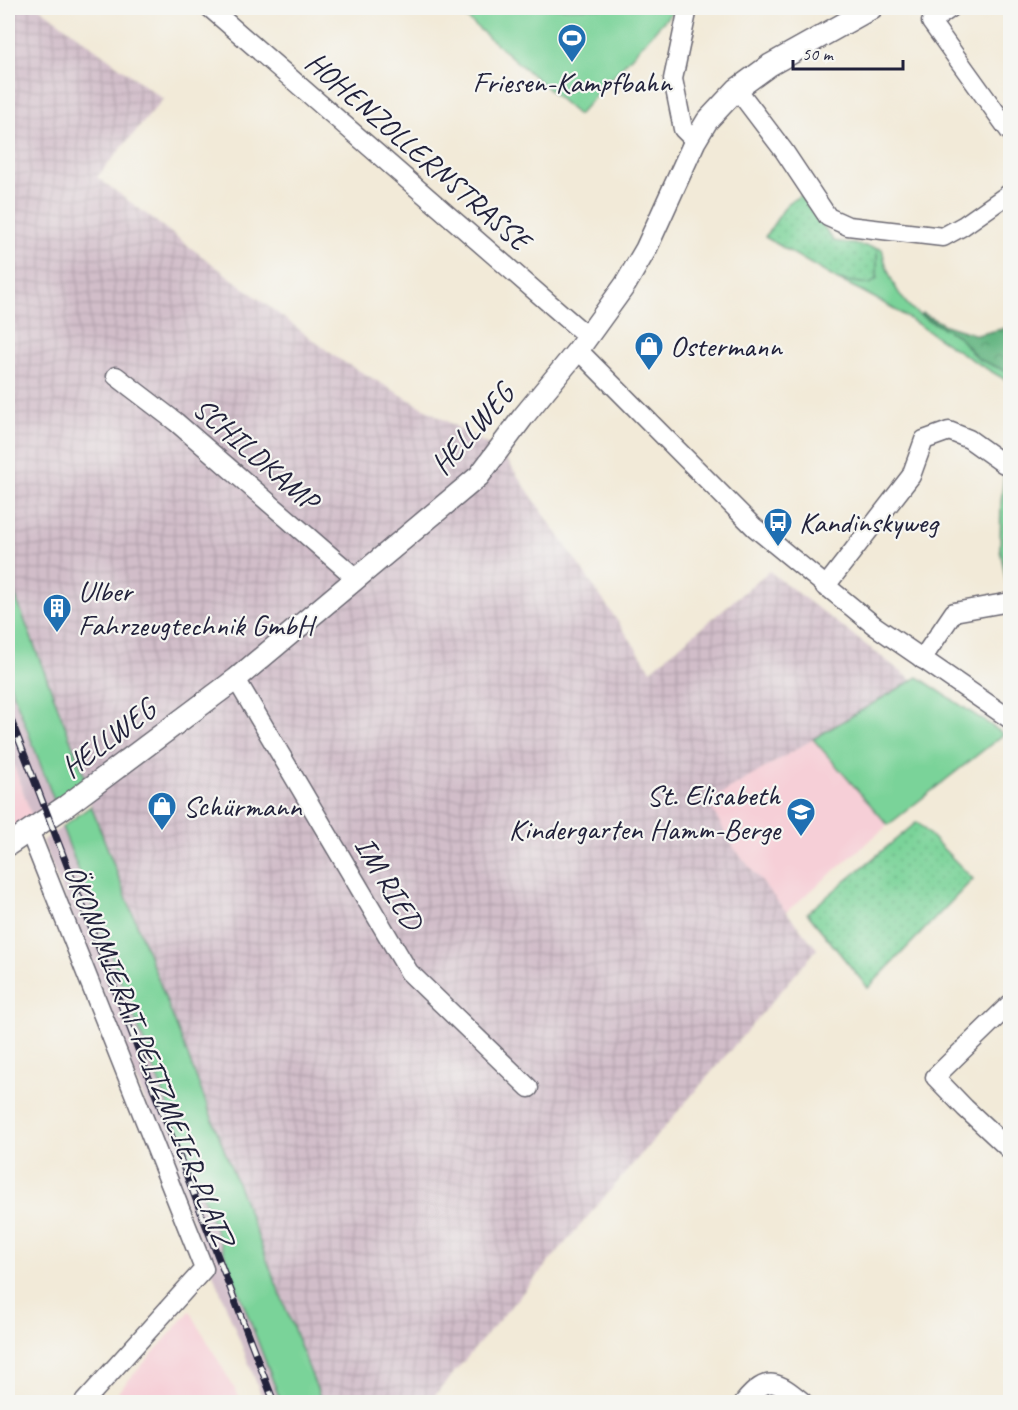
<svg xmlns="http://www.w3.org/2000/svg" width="1018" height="1410" font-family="Caveat,sans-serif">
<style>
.built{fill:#f6cfd7}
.industrial{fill:url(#industrial-grid)}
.railway{fill:#d1bdc9}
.green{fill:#7ad399;stroke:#4e7a6a;stroke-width:1.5}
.forest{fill:url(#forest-crowns);stroke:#426c5e;stroke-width:1.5}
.park{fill:url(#park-dots);stroke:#4e7a6a;stroke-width:1.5}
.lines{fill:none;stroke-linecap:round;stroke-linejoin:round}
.minor-casing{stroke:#6b6872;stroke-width:21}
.tertiary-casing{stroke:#6b6872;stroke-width:24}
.minor{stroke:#fff;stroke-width:18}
.tertiary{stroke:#fff;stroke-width:21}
.rail-casing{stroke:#22223b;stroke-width:7}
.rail{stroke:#f6f6f2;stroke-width:4.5;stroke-dasharray:14;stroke-linecap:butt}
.labels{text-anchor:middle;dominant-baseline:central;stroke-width:4.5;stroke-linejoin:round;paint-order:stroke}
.poi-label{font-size:30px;fill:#22223b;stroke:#f6f6f2;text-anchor:start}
.street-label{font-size:30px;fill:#22223b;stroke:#f6f6f2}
</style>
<defs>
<pattern id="industrial-grid" width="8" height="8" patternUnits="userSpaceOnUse" patternTransform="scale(1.5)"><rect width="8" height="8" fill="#d1bdc9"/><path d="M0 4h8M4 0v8" fill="none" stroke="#b3a2ae"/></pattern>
<pattern id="forest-crowns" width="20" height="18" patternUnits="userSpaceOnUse" patternTransform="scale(1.5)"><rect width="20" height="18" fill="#63b581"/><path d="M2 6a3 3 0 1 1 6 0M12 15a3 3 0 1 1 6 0" fill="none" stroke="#51936b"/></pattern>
<pattern id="park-dots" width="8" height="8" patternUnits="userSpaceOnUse" patternTransform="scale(1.5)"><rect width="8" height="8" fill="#7ad399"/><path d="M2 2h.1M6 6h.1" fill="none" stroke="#69b585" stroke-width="1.8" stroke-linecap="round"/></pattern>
</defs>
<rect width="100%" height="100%" fill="#f6f6f2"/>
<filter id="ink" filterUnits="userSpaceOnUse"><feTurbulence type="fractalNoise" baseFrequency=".0167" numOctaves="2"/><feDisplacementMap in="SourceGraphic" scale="12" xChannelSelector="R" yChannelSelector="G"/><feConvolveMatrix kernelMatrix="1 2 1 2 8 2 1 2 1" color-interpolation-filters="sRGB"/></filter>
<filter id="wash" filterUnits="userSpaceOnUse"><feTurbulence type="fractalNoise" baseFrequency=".008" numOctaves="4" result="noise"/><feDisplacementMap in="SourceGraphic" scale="24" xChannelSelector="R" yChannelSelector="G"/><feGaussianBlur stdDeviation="1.35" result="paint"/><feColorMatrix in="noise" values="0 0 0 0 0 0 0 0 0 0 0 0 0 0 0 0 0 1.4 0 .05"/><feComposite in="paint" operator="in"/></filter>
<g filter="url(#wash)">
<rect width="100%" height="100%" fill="#f2ead8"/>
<g class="built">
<path d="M813,739L888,825L786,912L734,848L707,802Z"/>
<path d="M8,748L32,817L8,836Z"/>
<path d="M190,1311L242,1402H109L169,1335Z"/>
</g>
<path class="industrial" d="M8,8H40L163,99L97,177L337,358L502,453L651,670L769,571L912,680L708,802L734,848L817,949L429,1402H322L91,806L87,783L8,579Z"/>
<g class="railway">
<path d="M8,679L55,803L32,817L8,748Z"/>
<path d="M62,827L281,1402H264L42,841Z"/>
</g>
<g class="green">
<path d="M455,8H671L674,10L578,115Z"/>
<path d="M877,248L882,249C887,274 899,302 921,316C933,324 947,328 959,336C965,341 967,349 973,354C984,363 998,366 1010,373V382C951,351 900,306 838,280L870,284L877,278Z"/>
<path d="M1010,416V603L1000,549L1001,503Z"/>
<path d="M8,577L87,783L55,803L8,679Z"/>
<path d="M918,677L1004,734L888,825L813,739Z"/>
<path d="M91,806L322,1402H281L62,827Z"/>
</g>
<path class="forest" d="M922,313L945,325L977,335L1010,327V373L978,359L958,336L920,315Z"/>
<g class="park">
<path d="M801,195L834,241L877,248V278L870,284L838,280L765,237L787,204Z"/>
<path d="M917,822L973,879L868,988L807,913Z"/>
</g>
</g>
<g filter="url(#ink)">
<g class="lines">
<g class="minor-casing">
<g id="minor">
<path d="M210,8L588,337"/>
<path d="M688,8L673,79L683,129L695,141"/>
<path d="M951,8L931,22L1010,132"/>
<path d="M737,89L784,151L828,217L848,226L943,237L963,226L1010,193"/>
<path d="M578,350L754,527L875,626L1010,719"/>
<path d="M116,376L176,422L357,579"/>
<path d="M825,587L911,476L924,440L949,431L969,439L1004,464"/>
<path d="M922,659L954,612L1010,602"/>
<path d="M236,679L409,972L529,1088"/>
<path d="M29,830L204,1269L84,1402"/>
<path d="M1010,1004L935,1077L965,1108L1010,1150"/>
<path d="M744,1402C767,1374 778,1381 803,1402"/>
</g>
</g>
<g class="tertiary-casing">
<path id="tertiary" d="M8,845L66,806L236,679L479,476L523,417L578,350L625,285L646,249L695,141L707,121L737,89L770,65L872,8"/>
</g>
<use href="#minor" class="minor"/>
<use href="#tertiary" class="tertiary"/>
<g class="rail-casing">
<path id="rail" d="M8,712L274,1402"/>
</g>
<use href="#rail" class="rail"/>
</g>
</g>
<defs>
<g id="stadium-pin" transform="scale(1.5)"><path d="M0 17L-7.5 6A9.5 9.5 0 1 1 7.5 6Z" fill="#1f6fb2" stroke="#f6f6f2"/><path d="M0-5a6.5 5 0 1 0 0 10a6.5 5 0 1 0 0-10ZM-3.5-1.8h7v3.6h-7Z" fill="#fff"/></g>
<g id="shop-pin" transform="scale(1.5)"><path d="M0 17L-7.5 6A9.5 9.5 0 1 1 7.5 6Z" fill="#1f6fb2" stroke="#f6f6f2"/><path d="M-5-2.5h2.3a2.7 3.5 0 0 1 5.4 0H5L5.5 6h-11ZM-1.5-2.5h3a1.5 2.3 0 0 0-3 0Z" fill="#fff"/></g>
<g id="bus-pin" transform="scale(1.5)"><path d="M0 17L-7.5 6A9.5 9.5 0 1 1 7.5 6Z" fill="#1f6fb2" stroke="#f6f6f2"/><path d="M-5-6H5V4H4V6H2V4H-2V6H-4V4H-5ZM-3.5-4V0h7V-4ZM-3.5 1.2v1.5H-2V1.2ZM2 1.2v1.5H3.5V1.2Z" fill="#fff"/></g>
<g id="building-pin" transform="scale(1.5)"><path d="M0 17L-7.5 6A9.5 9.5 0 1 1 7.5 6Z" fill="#1f6fb2" stroke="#f6f6f2"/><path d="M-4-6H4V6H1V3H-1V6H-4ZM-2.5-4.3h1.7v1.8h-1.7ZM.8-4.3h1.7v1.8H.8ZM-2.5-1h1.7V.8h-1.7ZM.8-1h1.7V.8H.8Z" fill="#fff"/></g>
<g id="school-pin" transform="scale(1.5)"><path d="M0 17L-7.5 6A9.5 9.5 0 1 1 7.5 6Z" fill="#1f6fb2" stroke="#f6f6f2"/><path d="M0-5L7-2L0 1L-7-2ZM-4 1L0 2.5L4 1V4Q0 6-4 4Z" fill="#fff"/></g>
</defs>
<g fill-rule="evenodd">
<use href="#stadium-pin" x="572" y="38"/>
<use href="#shop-pin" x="649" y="346"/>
<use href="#bus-pin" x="778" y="522"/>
<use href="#building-pin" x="57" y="608"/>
<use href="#shop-pin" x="162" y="806"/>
<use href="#school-pin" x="801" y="812"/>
</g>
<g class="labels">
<g class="poi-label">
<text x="572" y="82" text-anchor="middle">Friesen-Kampfbahn</text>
<text x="670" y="346">Ostermann</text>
<text x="799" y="522">Kandinskyweg</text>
<text x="78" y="591">Ulber<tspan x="78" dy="34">Fahrzeugtechnik GmbH</tspan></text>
<text x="780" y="795" text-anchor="end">St. Elisabeth<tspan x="780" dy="34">Kindergarten Hamm-Berge</tspan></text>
<text x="183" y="806">Schürmann</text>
</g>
<g class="street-label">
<text transform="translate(418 151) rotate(41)">HOHENZOLLERNSTRASSE</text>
<text transform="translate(472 429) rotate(-49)">HELLWEG</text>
<text transform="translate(256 454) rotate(41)">SCHILDKAMP</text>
<text transform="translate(108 738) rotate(-37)">HELLWEG</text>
<text transform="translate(389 883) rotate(59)">IM RIED</text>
<text transform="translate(149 1055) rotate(68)">ÖKONOMIERAT-PEITZMEIER-PLATZ</text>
</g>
</g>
<rect width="1018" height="1410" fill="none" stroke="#f6f6f2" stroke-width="30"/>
<path d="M793 60v9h110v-9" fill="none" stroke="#22223b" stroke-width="3"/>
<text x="802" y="60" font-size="18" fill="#22223b" stroke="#f6f6f2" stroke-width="4.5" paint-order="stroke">50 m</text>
</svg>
